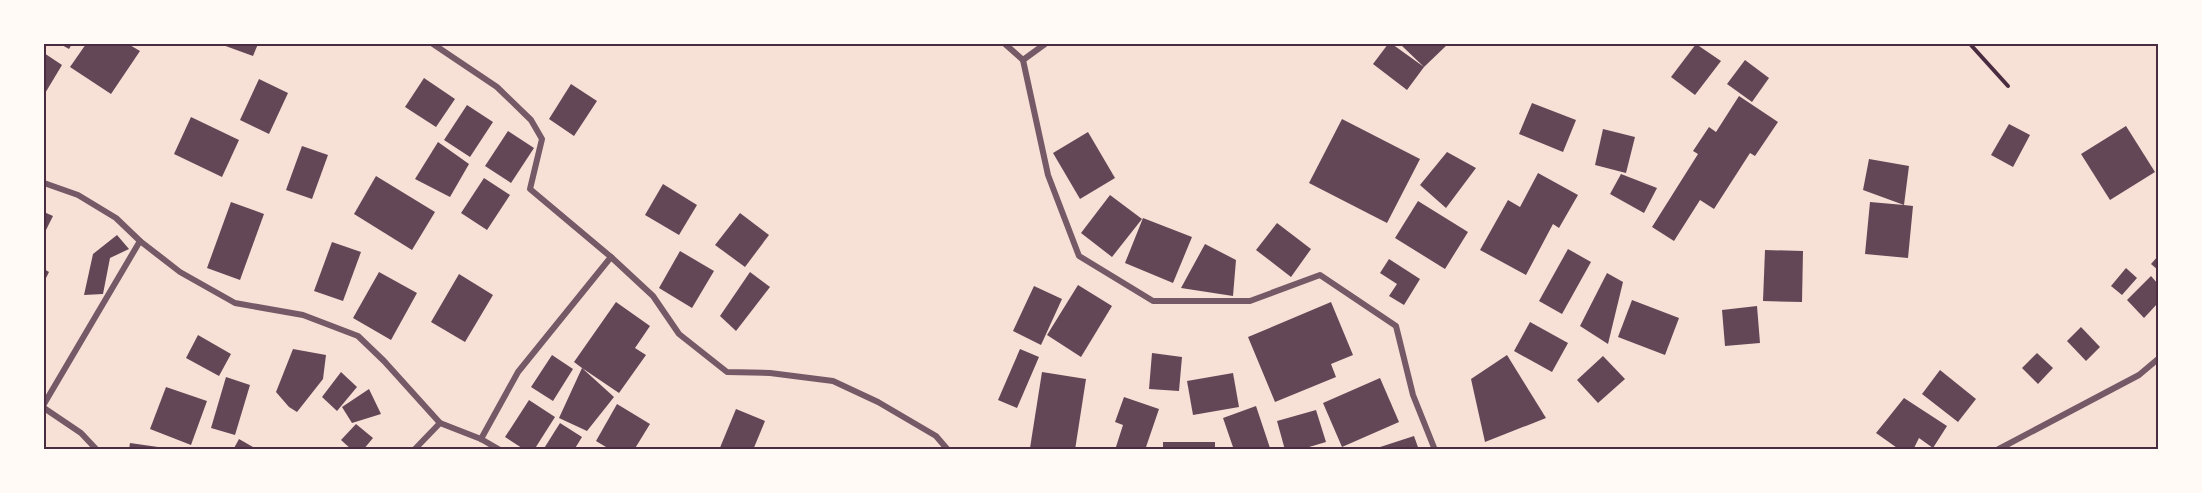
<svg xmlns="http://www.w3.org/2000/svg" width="2202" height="493" font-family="'Fira Sans Condensed',sans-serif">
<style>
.building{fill:#644757}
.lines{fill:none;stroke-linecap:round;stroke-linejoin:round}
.path{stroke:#4a2c40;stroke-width:4}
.minor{stroke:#755966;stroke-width:6}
.neatline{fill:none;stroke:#4a2c40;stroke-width:2}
</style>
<rect width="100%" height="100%" fill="#f7e1d7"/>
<g class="building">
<path d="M60,44H72L69,49Z"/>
<path d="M86,44H128L140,51L111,94L70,67Z"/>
<path d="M220,44H258L253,56Z"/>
<path d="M1388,44H1392L1424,67L1400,44H1448L1424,67L1407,90L1373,64Z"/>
<path d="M1696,44L1721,61L1695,95L1671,77Z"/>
<path d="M44,53L62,65L44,95Z"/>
<path d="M1745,60L1769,78L1752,102L1727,84Z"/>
<path d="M424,78L455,99L436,127L405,107Z"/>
<path d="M259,79L288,93L269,134L240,120Z"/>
<path d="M571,84L597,101L574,136L549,119Z"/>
<path d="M1739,96L1778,122L1755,156L1750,153L1714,209L1700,200L1674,241L1652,227L1698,154L1693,151L1709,127L1716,132Z"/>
<path d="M1532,103L1576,120L1563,152L1519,134Z"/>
<path d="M467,105L493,122L470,157L444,140Z"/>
<path d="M191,117L239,140L222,177L174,154Z"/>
<path d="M1342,119L1420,159L1387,223L1309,183Z"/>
<path d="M2009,124L2030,135L2013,167L1991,155Z"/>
<path d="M2126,126L2155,172L2110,200L2081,154Z"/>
<path d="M1603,129L1635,137L1626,173L1595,165Z"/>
<path d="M508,131L534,148L511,183L485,166Z"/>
<path d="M1088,132L1115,178L1080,199L1053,153Z"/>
<path d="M438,142L469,164L450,197L415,179Z"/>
<path d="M302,146L328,155L312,199L286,190Z"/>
<path d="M1447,152L1476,168L1446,208L1420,185Z"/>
<path d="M1869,159L1909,166L1904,205L1913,206L1908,258L1865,254L1870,202L1904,205L1863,190Z"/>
<path d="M1538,173L1578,195L1559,228L1553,224L1526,275L1480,250L1508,200L1520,207Z"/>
<path d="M1621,174L1657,188L1644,213L1610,194Z"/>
<path d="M376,176L435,212L412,250L354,214Z"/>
<path d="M484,178L510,195L487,230L461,213Z"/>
<path d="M663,184L697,205L679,235L645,215Z"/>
<path d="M1110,195L1142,219L1112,257L1081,233Z"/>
<path d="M1418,201L1468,232L1445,269L1395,238Z"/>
<path d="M231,202L264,214L240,280L207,268Z"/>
<path d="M44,212L53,216L44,234Z"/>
<path d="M740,213L769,235L745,267L715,245Z"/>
<path d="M1143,218L1192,237L1173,283L1125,263Z"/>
<path d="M1277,223L1311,249L1291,277L1256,250Z"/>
<path d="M117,235L129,249L110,258L103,294L84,295L93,254Z"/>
<path d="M332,242L361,252L343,301L314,291Z"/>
<path d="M1205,244L1236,260L1233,296L1181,288Z"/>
<path d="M1568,249L1591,262L1562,314L1539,301Z"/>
<path d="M1765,250L1803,251L1802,302L1763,301Z"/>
<path d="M680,251L714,271L692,308L659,288Z"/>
<path d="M2158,256V270L2151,264Z"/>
<path d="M1389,259L1420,279L1404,305L1389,296L1397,284L1380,273Z"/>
<path d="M2126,268L2137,278L2122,295L2111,286Z"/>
<path d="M44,269L49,272L44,282Z"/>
<path d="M379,272L417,293L391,340L353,318Z"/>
<path d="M750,272L770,287L736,331L720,316Z"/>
<path d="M1607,273L1623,282L1608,344L1580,326Z"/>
<path d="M459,274L493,295L465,342L431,322Z"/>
<path d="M2151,276L2158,284V303L2144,318L2127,300Z"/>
<path d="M1078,285L1112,306L1081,357L1047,335Z"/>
<path d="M1034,286L1062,299L1041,345L1013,331Z"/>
<path d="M1632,300L1679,318L1665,355L1618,337Z"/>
<path d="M616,302L650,326L635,348L646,355L619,393L582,368L614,397L587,431L559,418L582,368L574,362Z"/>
<path d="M1331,302L1353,355L1331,364L1336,377L1275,402L1248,337Z"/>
<path d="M1757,306L1760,343L1725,346L1722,310Z"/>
<path d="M1530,322L1568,343L1552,372L1514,351Z"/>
<path d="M2081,327L2100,347L2086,361L2067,341Z"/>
<path d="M198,335L231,354L219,376L186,358Z"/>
<path d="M293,349L326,355L323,379L297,412L289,407L276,392Z"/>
<path d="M1020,349L1039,357L1017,408L998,400Z"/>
<path d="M1152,353L1182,357L1179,391L1149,389Z"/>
<path d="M2037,353L2053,368L2038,384L2022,368Z"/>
<path d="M552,355L573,369L553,401L531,387Z"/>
<path d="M1507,355L1546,418L1485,442L1471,379Z"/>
<path d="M1603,356L1625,379L1598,403L1577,380Z"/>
<path d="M1940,370L1976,399L1958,422L1922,394Z"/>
<path d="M341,372L357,387L337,411L322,397Z"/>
<path d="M1042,372L1086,379L1075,450L1030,448Z"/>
<path d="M1233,373L1239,407L1193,415L1187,381Z"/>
<path d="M226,377L250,385L235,435L211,428Z"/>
<path d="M1380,378L1399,422L1342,447L1323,403Z"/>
<path d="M166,387L207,401L191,445L150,429Z"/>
<path d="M369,389L381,414L352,423L342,407Z"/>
<path d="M1124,397L1159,409L1145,450H1115L1123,425L1115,422Z"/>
<path d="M1904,398L1947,426L1933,448L1919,438L1913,450H1900L1876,433Z"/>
<path d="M529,400L555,417L534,450H525L505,437Z"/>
<path d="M617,404L650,424L634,450H611L596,441Z"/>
<path d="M1256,406L1270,448L1267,450H1234L1223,418Z"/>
<path d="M736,409L765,421L753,450H719Z"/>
<path d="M1316,410L1326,442L1299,450H1285L1277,421Z"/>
<path d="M560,423L582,437L574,450H543Z"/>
<path d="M356,424L373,438L363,450H352L341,440Z"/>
<path d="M1414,436L1419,450H1374V449Z"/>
<path d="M239,439L258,450H233Z"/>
<rect x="1163" y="442" width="52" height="8"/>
<path d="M130,443L165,448L164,450H129Z"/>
</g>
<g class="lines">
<path class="path" d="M1970,44L2008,86"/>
<g class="minor">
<path d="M433,44L497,87L531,120L542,139L530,189L611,257L518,372L481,439"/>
<path d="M1005,44L1023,60L1048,175L1079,256L1153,301H1250L1320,275L1396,326L1413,395L1435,450"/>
<path d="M1023,60L1045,44"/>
<path d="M44,183L78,195L116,218L140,241L180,272L235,303L303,315L358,336L384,361L440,423L481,439L500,450"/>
<path d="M611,257L653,296L679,334L727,372L770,373L833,381L878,402L936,436L948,450"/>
<path d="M44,404L140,241"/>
<path d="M44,408L81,433L97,450"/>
<path d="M414,450L440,423"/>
<path d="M1997,450L2139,375L2158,359"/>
</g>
</g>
<rect width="2202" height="493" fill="none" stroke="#fffaf5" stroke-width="90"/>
<rect x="45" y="45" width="2112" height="403" class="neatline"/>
</svg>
